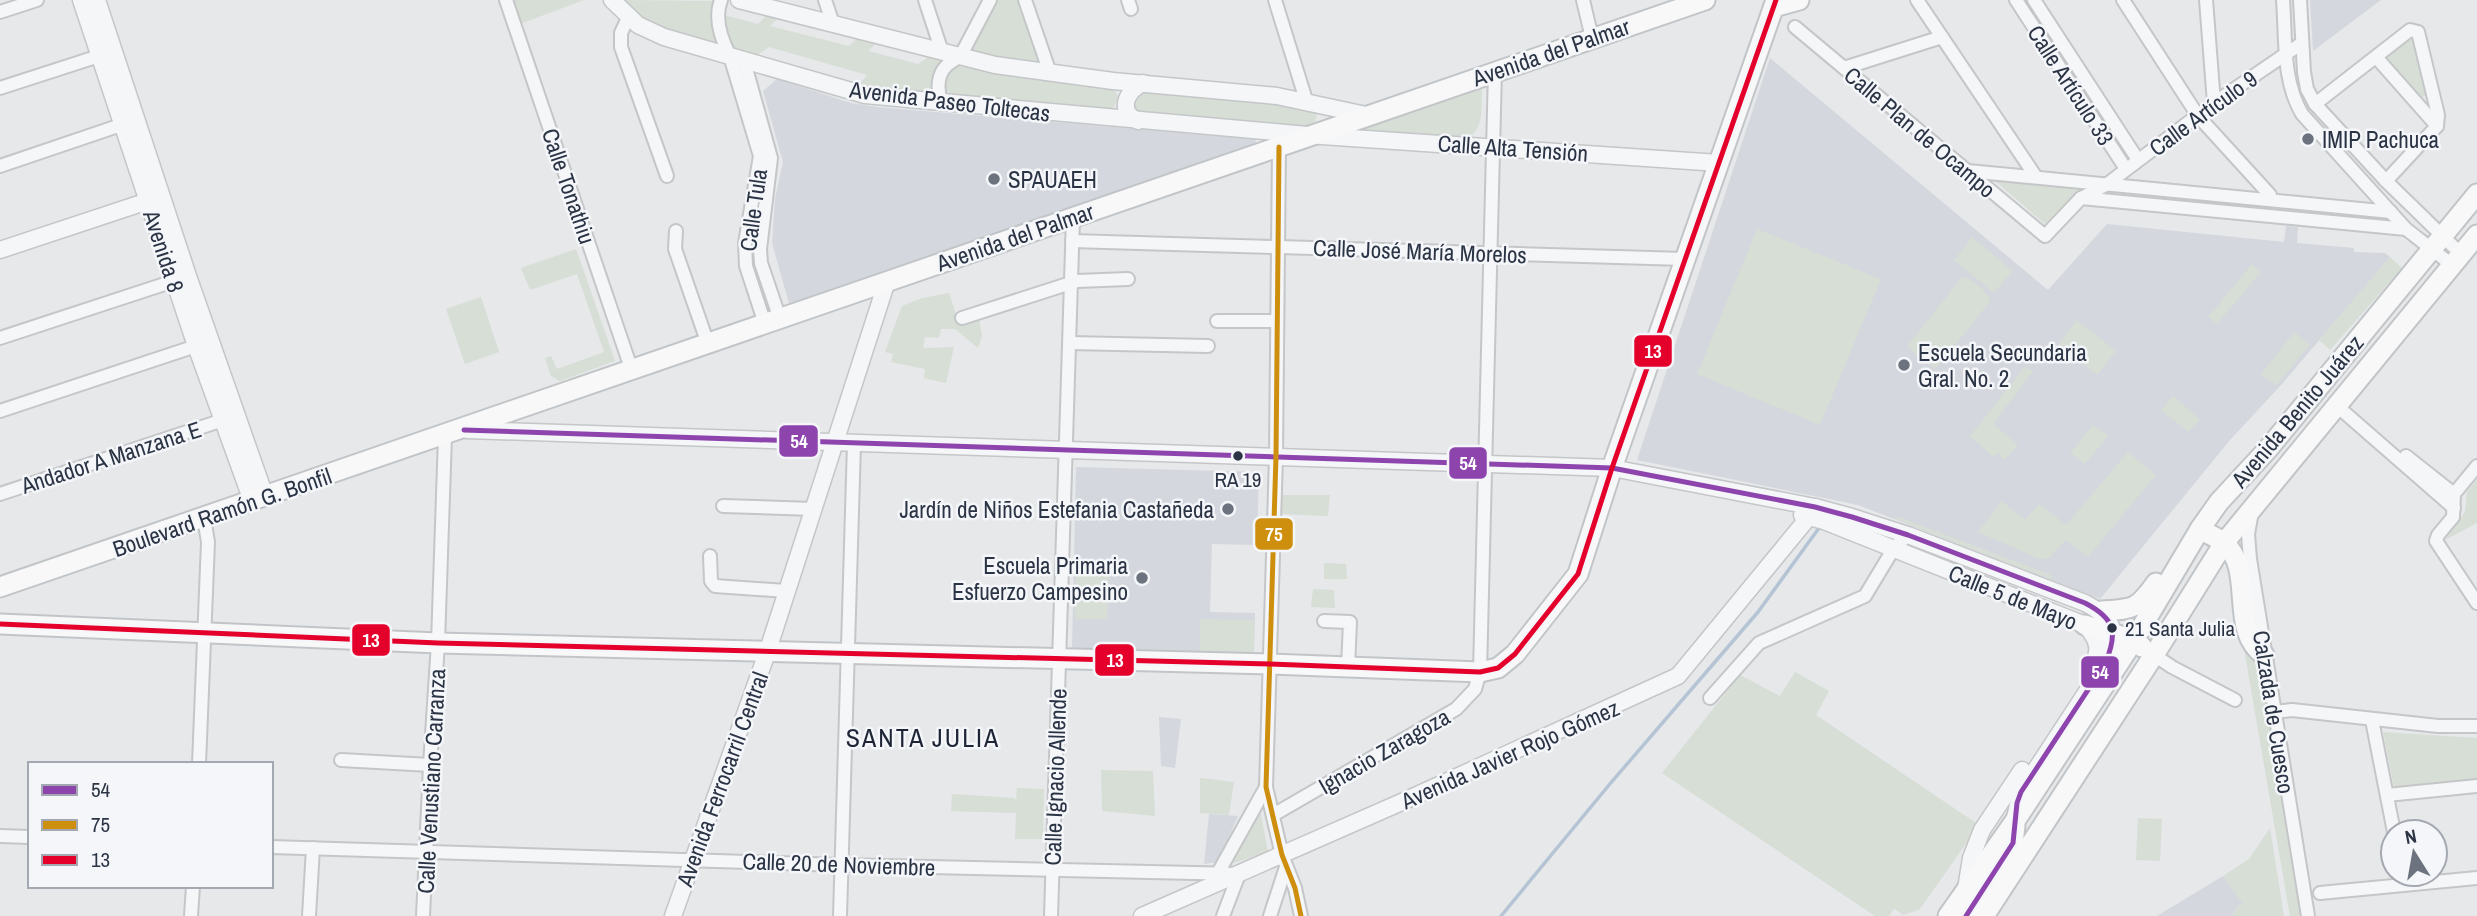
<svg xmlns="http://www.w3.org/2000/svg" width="2477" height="916" font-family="'Archivo Narrow',sans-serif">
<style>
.built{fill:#d4d7dd}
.green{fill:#d6ded6}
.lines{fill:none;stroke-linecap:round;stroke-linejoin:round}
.stream{stroke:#b4c4d5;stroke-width:3.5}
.minor-casing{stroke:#c4c6c8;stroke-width:16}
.tertiary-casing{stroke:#c4c6c8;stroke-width:19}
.primary-casing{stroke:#c2c5c8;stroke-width:23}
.minor{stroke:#f5f6f7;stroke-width:12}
.tertiary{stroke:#f5f6f7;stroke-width:16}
.primary{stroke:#f8f8f8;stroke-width:19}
.bus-1-casing{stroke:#f4f6f9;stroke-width:10}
.bus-2-casing{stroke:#f4f6f9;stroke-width:10}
.bus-3-casing{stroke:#f4f6f9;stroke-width:10}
.bus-1{stroke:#8e44ad;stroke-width:5}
.bus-2{stroke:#ce8f0e;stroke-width:5}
.bus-3{stroke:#e4002b;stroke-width:5}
.poi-dot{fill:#6c737f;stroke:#f4f6f9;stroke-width:2.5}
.bus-dot{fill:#2b3445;stroke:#f4f6f9;stroke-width:2.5}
.labels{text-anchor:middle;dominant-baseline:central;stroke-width:5;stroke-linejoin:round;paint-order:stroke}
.bus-label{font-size:21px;fill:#2b3445;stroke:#f4f6f9}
.street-label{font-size:23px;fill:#2b3445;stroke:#f4f6f9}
.poi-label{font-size:23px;fill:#2b3445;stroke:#f4f6f9;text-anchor:start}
.quarter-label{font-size:26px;letter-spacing:2px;fill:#1d2536;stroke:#f4f6f9}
.line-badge{stroke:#f4f6f9;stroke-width:2.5}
.badge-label{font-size:19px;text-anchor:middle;font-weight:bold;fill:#fff}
</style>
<rect width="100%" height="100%" fill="#e6e8ea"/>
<g class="built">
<path d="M2310,0H2381L2313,51Z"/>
<path d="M1770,58L2048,290L2107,224L2284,242L2286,226L2298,227L2297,243L2354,248V252L2385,253L2390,257L2282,384L2230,440L2100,599L1858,505L1637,460Z"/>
<path d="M777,79L851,103L877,107L1255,139L1257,145L968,243L790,307L772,243L775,199L783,162L763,91Z"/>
<path d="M1076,467L1259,472L1257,545L1212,544L1210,612L1255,613L1254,653L1072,648Z"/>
<path d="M1159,717L1181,719L1175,768L1161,766Z"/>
<path d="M1209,814L1238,816L1218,862L1204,864Z"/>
<path d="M2223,876L2244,905L2238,906L2232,916H2157Z"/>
</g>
<g class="green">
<path d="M513,0H584L520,24Z"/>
<path d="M622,0L713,1L712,23L716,46L678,36L643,21Z"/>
<path d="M995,0H1022L1043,64L1025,63L970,51Z"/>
<path d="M768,14L779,17L770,26L849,46L859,37L879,41L868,51L918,64L930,56L947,60C932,68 929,81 935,96L857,87L867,75L769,47L756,56C731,51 725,41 724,15L758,24Z"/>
<path d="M2409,38L2413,39L2426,95L2422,97L2386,58Z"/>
<path d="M962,64L1110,86L1115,90L1118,97L1113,109L1107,111L957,97L946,91C943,79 951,68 962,64Z"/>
<path d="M1482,87C1481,103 1485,128 1469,137L1357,130Z"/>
<path d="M1140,89L1287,101L1316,109C1318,122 1314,124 1303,130L1143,116L1133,110L1130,98Z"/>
<path d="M1993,179L2081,188L2045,224Z"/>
<path d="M2135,192L2272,204L2271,213L2130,197Z"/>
<path d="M1757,229L1881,279L1820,425L1697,374Z"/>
<path d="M1972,237L2013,271L1994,293L1954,260Z"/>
<path d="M576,249L615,361L560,381L551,376L545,358L551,356L557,369L604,352L577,274L530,290L521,268Z"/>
<path d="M2390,257L2402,268L2330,350L2319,340Z"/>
<path d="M2252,264L2261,272L2217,324L2208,317Z"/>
<path d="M1962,277C1973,279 1989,292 1990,302L1937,367L1934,368L1908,348V345Z"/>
<path d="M949,293L959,324L979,319L982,336L978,348L955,329H941L939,338L925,337L923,348L954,347L946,383L924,378L925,369L891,362L893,354L885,352L902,306L922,298Z"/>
<path d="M481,297L499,352L465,364L446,309Z"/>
<path d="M2077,320L2116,351L2097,375L2058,344Z"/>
<path d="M2294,332L2310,344L2276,386L2261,374Z"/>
<path d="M2025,366L2033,372L1993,424L2018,445L2005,460L1997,453L1993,457L1970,436Z"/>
<path d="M2173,396L2200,419L2188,432L2161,410Z"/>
<path d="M2093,425L2108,436L2085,464L2070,453Z"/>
<path d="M2128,452L2156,475L2088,557L2066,540L2049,558L2040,559L1978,532L2002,501L2025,520L2039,504L2066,525Z"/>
<path d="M2477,479V523L2445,540L2465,512L2467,492Z"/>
<path d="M1282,495H1330L1328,516L1281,514Z"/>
<path d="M1899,517L2051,575L2053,580L1895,519Z"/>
<path d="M2244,541L2306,916H2290L2226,544Z"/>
<path d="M1324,563L1346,564L1347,579H1324Z"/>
<path d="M1076,569L1109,570L1107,619H1075Z"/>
<path d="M1313,589L1334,590L1335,608L1311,607Z"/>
<path d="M1200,619L1254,620V653L1200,651Z"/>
<path d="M1795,672L1829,691L1816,715L1979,825L1920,909L1904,915L1894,909L1889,916H1875L1662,773L1740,675L1780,696Z"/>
<path d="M2383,732L2477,738V779L2394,787Z"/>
<path d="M1101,770L1153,771L1155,816L1102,811Z"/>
<path d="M1200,778L1234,782L1229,815L1200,813Z"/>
<path d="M1017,788L1044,789L1043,839H1015L1016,813L951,811L952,794L1015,798L1016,802Z"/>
<path d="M1257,814H1261L1268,852L1233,863Z"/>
<path d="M2138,818L2162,819L2160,861L2136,860Z"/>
<path d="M2270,828L2284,916H2232L2238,906L2243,904L2223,876L2249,859Z"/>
</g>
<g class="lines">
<path class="stream" d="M1501,916L1609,785L1758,612L1819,528"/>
<g class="minor-casing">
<g id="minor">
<path d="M506,0L632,371"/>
<path d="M721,0C714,18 721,39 730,56L760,156L745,243L746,266L765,324"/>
<path d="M825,0L833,24"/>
<path d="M925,0L942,52"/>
<path d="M1025,0L1050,73"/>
<path d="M1128,0L1131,9"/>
<path d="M1275,0L1306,100"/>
<path d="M1583,0L1592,38"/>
<path d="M1917,0L2036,177"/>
<path d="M2016,0L2126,169"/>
<path d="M2034,0L2138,160"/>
<path d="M2123,0L2198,116L2270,195L2271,200"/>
<path d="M2206,0L2214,103"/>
<path d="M2283,0C2286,38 2282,80 2302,114L2406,229L2452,265"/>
<path d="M2300,0L2304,72L2307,89L2315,104L2386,181L2461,254"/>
<path d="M0,12L37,0"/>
<path d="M628,18L621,33V47L667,176"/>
<path d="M1795,27L2045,236L2081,198L2106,185L2214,103L2302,43"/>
<path d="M2376,57L2437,126"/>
<path d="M744,61L771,158L760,249L761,263L780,319"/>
<path d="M1844,68L1942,37"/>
<path d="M0,88L99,56"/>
<path d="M941,102C935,81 939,66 960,57L990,0"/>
<path d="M2315,104L2410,30L2418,32L2438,115L2437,126L2386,181"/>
<path d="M1279,147L1276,456L1266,787L1282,855L1295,888L1301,916"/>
<path d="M0,166L121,125"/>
<path d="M1968,171L2391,212"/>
<path d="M2081,198L2406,229"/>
<path d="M676,231L675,249L708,344"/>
<path d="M1072,241L1684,259"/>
<path d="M962,318L1077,281L1128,279"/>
<path d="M1217,321H1277"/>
<path d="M0,338L183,278"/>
<path d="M1070,343L1208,346"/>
<path d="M2337,406L2454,508"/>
<path d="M0,411L202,344"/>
<path d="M2406,456L2454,494"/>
<path d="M2477,466L2454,494L2453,517L2438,535L2436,541L2477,603"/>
<path d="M0,494L223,420"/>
<path d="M723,506L813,509"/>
<path d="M2252,512L2248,534L2250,559L2308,916"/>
<path d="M710,556L711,581L715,586L786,591"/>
<path d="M1324,621L1350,622L1348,667"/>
<path d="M2154,655L2172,667L2235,700"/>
<path d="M1710,698L1759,643L1865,596L1894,548L1908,535"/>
<path d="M2273,712L2292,710L2438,726H2477"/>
<path d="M2372,720L2394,832"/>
<path d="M341,760L430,765"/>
<path d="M199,764L208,542L204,518"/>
<path d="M2387,795L2477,786"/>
<path d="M1273,815L1456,709L1475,689L1480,672L1495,70"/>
<path d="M0,836L30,837"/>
<path d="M271,847L841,865L1239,874L1223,916"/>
<path d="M1218,873L1266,787"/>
<path d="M2320,893L2477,878"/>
<path d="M191,916L193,886"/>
<path d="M309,916L313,848"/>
<path d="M423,916L430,765L438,643L445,436"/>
<path d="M840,916L854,444"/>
<path d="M1051,916L1073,218"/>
<path d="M1270,916L1286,867"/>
</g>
</g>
<g class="tertiary-casing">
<g id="tertiary">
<path d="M81,0L196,346L252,501"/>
<path d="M97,0L188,276L265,496"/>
<path d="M612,0L638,25L664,37L865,95L1307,135L1719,163"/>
<path d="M739,0L995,65L1113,81L1277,96L1366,115"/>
<path d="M1138,121C1117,112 1126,91 1143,83"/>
<path d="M0,250L157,198"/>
<path d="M467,430L1612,468L1815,507L1852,517L1908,535L2085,603C2116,619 2118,633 2105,664L2021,792L2015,818"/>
<path d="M1802,515L1824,521L2085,625C2099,640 2102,652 2089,670"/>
<path d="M1966,889L1971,858L1982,830L2022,770"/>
<path d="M673,916L767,653L887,281"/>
<path d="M1142,916L1404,801L1678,676L1808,518L1815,507"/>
</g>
</g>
<g class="primary-casing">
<g id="primary">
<path d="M1774,7L1799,0"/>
<path d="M2200,529C2207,534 2217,537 2224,543C2256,570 2228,630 2264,655"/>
<path d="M0,587C570,396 1135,191 1705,0"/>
<path d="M2101,611C2133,609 2137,610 2156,583"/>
<path d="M0,624L438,643L1270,664L1480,672L1498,668L1515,654L1578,574L1612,468L1776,0"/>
<path d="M2085,625L2134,640L2142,647"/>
<path d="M1948,916L2015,821L2134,640L2200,529L2219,502L2268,449L2477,194"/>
<path d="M1966,916L2009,852L2013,843L2015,826"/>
<path d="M1984,916L2154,655L2224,543L2477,235"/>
</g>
</g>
<use href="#minor" class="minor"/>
<use href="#tertiary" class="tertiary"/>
<use href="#primary" class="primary"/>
<g class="bus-1-casing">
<path id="bus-1" d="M464,430L1612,468L1815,507L1852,517L1908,535L2085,603C2116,619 2118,633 2105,664L2021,792L2017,803L2013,843L1966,916"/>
</g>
<g class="bus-2-casing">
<path id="bus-2" d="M1279,147L1276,456L1266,787L1282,855L1295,888L1301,916"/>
</g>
<g class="bus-3-casing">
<path id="bus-3" d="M0,624L438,643L1270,664L1480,672L1498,668L1515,654L1578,574L1612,468L1776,0"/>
</g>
<use href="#bus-1" class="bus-1"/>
<use href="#bus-2" class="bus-2"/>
<use href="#bus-3" class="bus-3"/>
</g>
<g class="poi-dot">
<circle cx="2308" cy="139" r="7"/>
<circle cx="994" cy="179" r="7"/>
<circle cx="1904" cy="365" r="7"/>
<circle cx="1228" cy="509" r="7"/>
<circle cx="1142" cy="578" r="7"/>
</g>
<g class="bus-dot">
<circle cx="1238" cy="456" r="6"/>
<circle cx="2112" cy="628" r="6"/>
</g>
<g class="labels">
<g class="bus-label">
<text x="1238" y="479">RA 19</text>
<text x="2125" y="628" text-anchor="start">21 Santa Julia</text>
</g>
<g class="street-label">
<text transform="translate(1551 52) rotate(-19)">Avenida del Palmar</text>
<text transform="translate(2071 85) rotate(57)">Calle Artículo 33</text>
<text transform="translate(950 101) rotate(7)">Avenida Paseo Toltecas</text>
<text transform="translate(2203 113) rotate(-36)">Calle Artículo 9</text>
<text transform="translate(1920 132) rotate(40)">Calle Plan de Ocampo</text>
<text transform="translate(1513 148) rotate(4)">Calle Alta Tensión</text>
<text transform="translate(569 186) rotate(71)">Calle Tonathiu</text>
<text transform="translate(753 210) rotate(-82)">Calle Tula</text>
<text transform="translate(1015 237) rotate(-19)">Avenida del Palmar</text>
<text transform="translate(164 251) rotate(72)">Avenida 8</text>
<text transform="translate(1420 251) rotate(2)">Calle José María Morelos</text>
<text transform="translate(2297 411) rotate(-50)">Avenida Benito Juárez</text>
<text transform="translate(111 457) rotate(-18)">Andador A Manzana E</text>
<text transform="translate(222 512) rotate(-19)">Boulevard Ramón G. Bonfil</text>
<text transform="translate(2013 597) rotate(22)">Calle 5 de Mayo</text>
<text transform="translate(2274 712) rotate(81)">Calzada de Cuesco</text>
<text transform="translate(1384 751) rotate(-30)">Ignacio Zaragoza</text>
<text transform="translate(1510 754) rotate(-24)">Avenida Javier Rojo Gómez</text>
<text transform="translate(1055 777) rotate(-88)">Calle Ignacio Allende</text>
<text transform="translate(722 779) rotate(-70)">Avenida Ferrocarril Central</text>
<text transform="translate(431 781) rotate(-87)">Calle Venustiano Carranza</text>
<text transform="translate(839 864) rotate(2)">Calle 20 de Noviembre</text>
</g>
<g class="poi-label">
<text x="2322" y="139">IMIP Pachuca</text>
<text x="1008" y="179">SPAUAEH</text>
<text x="1918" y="352">Escuela Secundaria<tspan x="1918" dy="26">Gral. No. 2</tspan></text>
<text x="1214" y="509" text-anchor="end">Jardín de Niños Estefania Castañeda</text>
<text x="1128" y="565" text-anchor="end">Escuela Primaria<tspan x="1128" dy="26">Esfuerzo Campesino</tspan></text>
</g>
<g class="quarter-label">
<text x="923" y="737">SANTA JULIA</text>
</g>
</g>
<g class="line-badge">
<rect x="1633" y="334" width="40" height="34" rx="7" fill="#e4002b"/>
<rect x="778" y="424" width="41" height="34" rx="7" fill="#8e44ad"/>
<rect x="1448" y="446" width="40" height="34" rx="7" fill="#8e44ad"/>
<rect x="1254" y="517" width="40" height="34" rx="7" fill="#ce8f0e"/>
<rect x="351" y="623" width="40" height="34" rx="7" fill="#e4002b"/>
<rect x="1094" y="643" width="41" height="34" rx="7" fill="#e4002b"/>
<rect x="2080" y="655" width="40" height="34" rx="7" fill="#8e44ad"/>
</g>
<g class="badge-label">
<text x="1653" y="358">13</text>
<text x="799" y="448">54</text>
<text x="1468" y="470">54</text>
<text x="1274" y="541">75</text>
<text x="371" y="647">13</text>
<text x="1115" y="667">13</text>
<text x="2100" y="679">54</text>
</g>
<rect x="28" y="762" width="245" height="126" fill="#f4f6f9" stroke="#a4a8b1" stroke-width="2"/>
<rect x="42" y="785" width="35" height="10" fill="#8e44ad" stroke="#a4a8b1" stroke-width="2"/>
<text x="91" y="797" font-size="21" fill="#2b3445">54</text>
<rect x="42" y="820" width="35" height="10" fill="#ce8f0e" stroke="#a4a8b1" stroke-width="2"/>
<text x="91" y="832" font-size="21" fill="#2b3445">75</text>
<rect x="42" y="855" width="35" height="10" fill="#e4002b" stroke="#a4a8b1" stroke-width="2"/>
<text x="91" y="867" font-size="21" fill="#2b3445">13</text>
<g transform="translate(2414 853) rotate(349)"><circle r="33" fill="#f4f6f9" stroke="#a4a8b1" stroke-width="2"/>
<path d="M0-5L12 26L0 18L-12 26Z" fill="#6c737f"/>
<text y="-10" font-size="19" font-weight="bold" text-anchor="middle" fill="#2b3445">N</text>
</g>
</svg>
